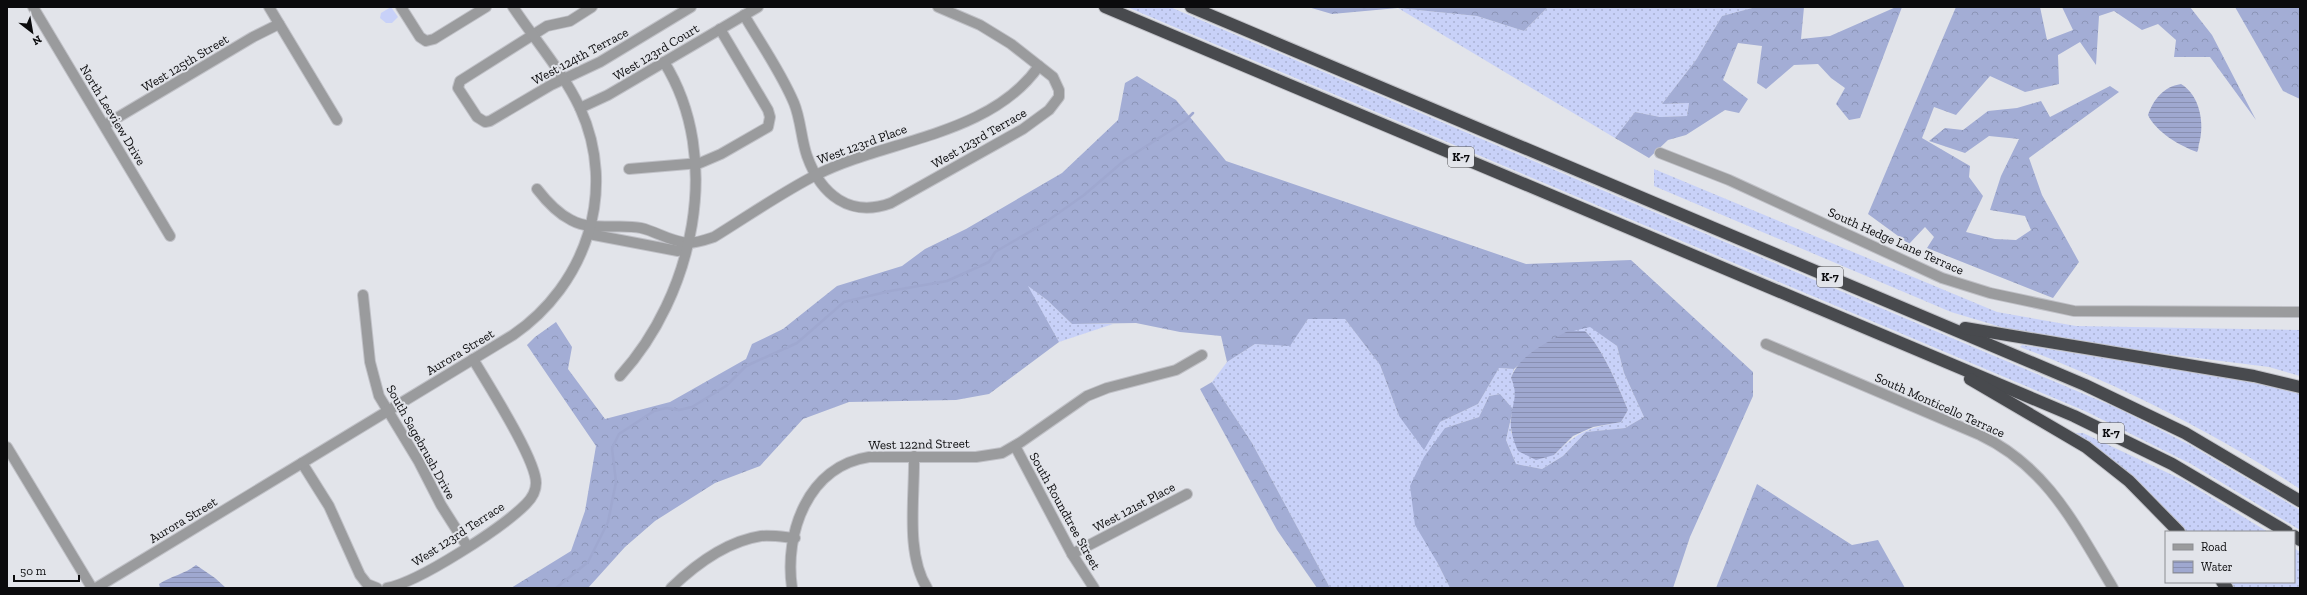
<svg xmlns="http://www.w3.org/2000/svg" width="2307" height="595" font-family="'Zilla Slab',serif">
<style>
.grass{fill:url(#grass-dots)}
.forest{fill:url(#forest-crowns)}
.park{fill:#c8d1f8}
.water{fill:url(#water-rules)}
.lines{fill:none;stroke-linecap:round;stroke-linejoin:round}
.stream{stroke:#9fa8d0;stroke-width:2.5}
.minor-casing{stroke:#c0c1c7;stroke-width:12}
.highway-casing{stroke:#c0c1c7;stroke-width:14}
.minor{stroke:#9a9b9d;stroke-width:10}
.highway{stroke:#484a4e;stroke-width:12}
.labels{text-anchor:middle;dominant-baseline:central;stroke-width:4;stroke-linejoin:round;paint-order:stroke}
.shield{fill:#e2e4ea;stroke:#4c4c4f;stroke-width:1}
.shield-label{font-size:12px;font-weight:bold;fill:#0b0b0d}
.street-label{font-size:13px;fill:#0b0b0d;stroke:#e2e4ea}
</style>
<defs>
<pattern id="grass-dots" width="8" height="8" patternUnits="userSpaceOnUse"><rect width="8" height="8" fill="#c8d1f8"/><path d="M2 2h.1M6 6h.1" fill="none" stroke="#aab2d3" stroke-width="1.8" stroke-linecap="round"/></pattern>
<pattern id="forest-crowns" width="20" height="18" patternUnits="userSpaceOnUse"><rect width="20" height="18" fill="#a3add5"/><path d="M2 6a3 3 0 1 1 6 0M12 15a3 3 0 1 1 6 0" fill="none" stroke="#8b94b6"/></pattern>
<pattern id="water-rules" width="6" height="5" patternUnits="userSpaceOnUse"><rect width="6" height="5" fill="#9fa8d0"/><path d="M0 2.5h6" fill="none" stroke="#888fb1"/></pattern>
</defs>
<rect width="100%" height="100%" fill="#e2e4ea"/>
<g class="grass">
<path d="M1127,7H1170L2117,408L2190,445L2300,510V530L2191,464L2085,411Z"/>
<path d="M1548,7H1756L1722,16L1696,60L1662,104L1689,103L1687,116L1660,117L1635,112L1615,138L1398,8L1477,16L1524,31Z"/>
<path d="M1654,169L1997,312L2076,326L2300,330V376L2269,367L2094,345L2021,333L1951,312L1654,186Z"/>
<path d="M1027,285L1047,300L1072,324H1113L1059,342Z"/>
<path d="M1308,319H1345L1380,365L1399,416L1440,422L1478,404L1499,368L1514,369L1511,378L1517,391L1513,409L1500,394L1489,396L1479,417L1445,428L1437,562L1450,588H1330L1252,443L1212,382L1227,362L1255,344L1290,345Z"/>
<path d="M1590,326L1617,346L1624,373L1644,417L1625,428L1586,432L1563,456L1542,469L1516,464L1506,440L1511,420V433L1554,455C1579,431 1588,428 1621,422L1628,410C1619,388 1602,347 1585,331H1568Z"/>
<path d="M2022,345L2224,377L2300,392V489C2213,432 2118,384 2020,347Z"/>
<path d="M2074,433H2083L2183,480L2268,532H2186L2177,522Z"/>
<path d="M2294,548L2300,552V588H2234L2229,582H2294Z"/>
</g>
<g class="forest">
<path d="M1308,7H1548L1524,31L1477,16L1398,8L1332,14Z"/>
<path d="M1756,7H1804L1801,39L1830,36L1896,7H1902L1860,118L1849,120L1836,104L1845,88L1831,78L1818,64L1794,65L1766,89L1757,83L1762,46L1738,43L1723,80L1748,99L1739,113L1725,110L1686,135L1668,140L1649,158L1615,138L1635,112L1660,117L1687,116L1689,103L1662,104L1696,60L1722,16Z"/>
<path d="M1956,7H2040L2047,40L2073,30L2062,7H2190L2212,35L2256,120L2210,57H2174L2176,40L2158,24L2142,30L2114,11L2099,16L2096,65L2080,42L2058,55L2059,84L2025,92L1990,76L1956,115L1934,107L1922,138L1970,166L1969,177L1983,196L1966,232L1995,239L2016,240L2031,230L2025,216L1990,210L2001,176L2019,139L1989,136L1965,153L1929,141L1945,128L1963,130L1988,111L2017,108L2041,101L2050,117L2110,86L2119,92L2029,158L2042,195L2079,262L2053,298L1927,248L1934,237L1925,227L1909,244L1868,214Z"/>
<path d="M2235,7H2300V99L2283,91Z"/>
<path d="M1137,76L1176,100L1226,161L1526,264L1631,260L1753,372V396L1690,537L1673,588H1450L1437,562L1415,525L1410,486L1424,457L1445,428L1479,417L1489,396L1500,394L1513,409L1506,440L1516,464L1542,469L1563,456L1586,432L1625,428L1644,417L1624,373L1617,346L1590,327C1556,334 1540,346 1514,369L1499,368L1478,404L1440,422L1424,450L1399,416L1380,365L1345,319H1308L1290,346L1255,344L1227,362L1221,336L1180,332L1136,323L1072,324L1047,300L1028,286L1059,342L989,394L956,400L849,402L803,419L760,466L715,483L655,521L625,547L588,588H511L571,551L585,511L596,446L527,345L535,337L556,322L572,347L568,369L605,419L670,402L746,359L752,344L783,329L837,286L902,266L925,249L966,229L1062,173L1118,120L1125,83Z"/>
<path d="M1212,382L1252,443L1330,588H1317L1277,530L1200,389Z"/>
<path d="M1757,484L1852,545L1878,540L1905,588H1716Z"/>
</g>
<path class="park" d="M391,7L398,17L392,23H386L380,18L381,13Z"/>
<g class="water">
<path d="M2181,84C2200,95 2205,124 2199,144C2198,147 2199,149 2197,152C2180,146 2156,132 2148,115C2154,99 2163,87 2181,84Z"/>
<path d="M1568,331H1585C1602,347 1619,388 1628,410L1621,422L1593,427L1573,436L1554,455L1536,460L1518,451C1514,441 1510,432 1511,420C1512,402 1519,396 1511,378C1519,355 1548,342 1568,331Z"/>
<path d="M196,565L215,578L226,588H160L159,584C171,576 185,574 196,565Z"/>
</g>
<g class="lines">
<g class="stream">
<path d="M1364,8L1366,7"/>
<path d="M556,588L588,562L608,522L616,482L612,448L619,434L654,411L666,408L679,410L692,407L726,386L746,366L797,343L844,302L890,291L947,281L989,262L995,252L1043,224L1084,195L1125,160L1185,121L1193,113"/>
</g>
<g class="minor-casing">
<g id="minor">
<path d="M33,7L170,236"/>
<path d="M269,7L337,120"/>
<path d="M401,7L420,37L426,41L434,39L486,7"/>
<path d="M592,7L570,21L547,26L460,81L458,88L477,117L485,122L490,121L551,85L600,62L691,7"/>
<path d="M744,15C761,44 781,72 794,103C801,120 801,139 807,156C821,195 850,218 891,203L1023,129L1049,110L1059,97V90L1053,77L1011,44L980,25L938,7"/>
<path d="M580,108L608,95L758,7"/>
<path d="M105,125L253,37L279,24"/>
<path d="M1660,153L1729,180L1942,278L1990,293L2074,311L2300,312"/>
<path d="M629,169L700,163L721,154L768,127L770,117L768,110L720,29"/>
<path d="M537,189C547,202 557,213 571,220C593,232 618,223 641,228C658,232 668,241 688,243C697,243 705,240 714,237C748,216 781,193 816,175C887,139 990,136 1039,66"/>
<path d="M589,234L678,251L689,243"/>
<path d="M363,295L370,362L379,396L419,462L441,505L467,546"/>
<path d="M1766,344L1980,435C2048,467 2076,527 2113,588"/>
<path d="M620,376C693,296 724,158 664,62"/>
<path d="M1015,446L1072,554L1094,588"/>
<path d="M7,447L92,588"/>
<path d="M914,456C915,496 905,553 927,588"/>
<path d="M302,463L329,506L360,575L367,584L377,588"/>
<path d="M1072,554L1187,494"/>
<path d="M96,588L513,335C586,285 618,191 580,108C563,72 535,40 513,7"/>
<path d="M387,588C419,582 502,528 526,504C532,498 536,491 536,483C536,459 487,383 473,359"/>
<path d="M671,588C695,565 728,541 761,536C772,535 784,537 795,538"/>
<path d="M792,588C784,533 808,466 869,457H976L1002,453L1021,442L1087,396L1107,388L1176,370L1202,355"/>
</g>
</g>
<g class="highway-casing">
<g id="highway">
<path d="M1105,7L2074,416L2172,464L2287,532"/>
<path d="M1191,7L2085,385L2185,433L2300,501"/>
<path d="M1965,328L2254,376L2300,387"/>
<path d="M1970,379L2086,447L2129,481L2179,532"/>
<path d="M2294,536L2300,540"/>
<path d="M2222,582L2227,588"/>
</g>
</g>
<use href="#minor" class="minor"/>
<use href="#highway" class="highway"/>
</g>
<g class="labels">
<g class="shield">
<rect x="1448" y="147" width="26" height="20" rx="3"/>
<rect x="1817" y="267" width="26" height="20" rx="3"/>
<rect x="2098" y="423" width="26" height="20" rx="3"/>
</g>
<g class="shield-label">
<text x="1461" y="157">K-7</text>
<text x="1830" y="277">K-7</text>
<text x="2111" y="433">K-7</text>
</g>
<g class="street-label">
<text transform="translate(656 52) rotate(-31)">West 123rd Court</text>
<text transform="translate(580 56) rotate(-28)">West 124th Terrace</text>
<text transform="translate(185 63) rotate(-31)">West 125th Street</text>
<text transform="translate(113 115) rotate(59)">North Leeview Drive</text>
<text transform="translate(979 138) rotate(-30)">West 123rd Terrace</text>
<text transform="translate(862 144) rotate(-20)">West 123rd Place</text>
<text transform="translate(1896 241) rotate(24)">South Hedge Lane Terrace</text>
<text transform="translate(460 352) rotate(-31)">Aurora Street</text>
<text transform="translate(1940 405) rotate(24)">South Monticello Terrace</text>
<text transform="translate(421 442) rotate(61)">South Sagebrush Drive</text>
<text transform="translate(919 444) rotate(-1)">West 122nd Street</text>
<text transform="translate(1134 507) rotate(-28)">West 121st Place</text>
<text transform="translate(1065 511) rotate(61)">South Roundtree Street</text>
<text transform="translate(183 520) rotate(-31)">Aurora Street</text>
<text transform="translate(458 534) rotate(-33)">West 123rd Terrace</text>
</g>
</g>
<rect width="2307" height="595" fill="none" stroke="#0b0b0d" stroke-width="16"/>
<rect x="2165" y="531" width="130" height="52" fill="#e2e4ea" stroke="#8c8d92"/>
<rect x="2173" y="544" width="20" height="6" fill="#9a9b9d" stroke="#8c8d92"/>
<text x="2201" y="551" font-size="12" fill="#0b0b0d">Road</text>
<rect x="2173" y="561" width="20" height="12" fill="url(#water-rules)" stroke="#8c8d92"/>
<text x="2201" y="571" font-size="12" fill="#0b0b0d">Water</text>
<g transform="translate(32 32) rotate(149)" stroke="#e2e4ea" stroke-width="3" paint-order="stroke">
<path d="M0-3L7 15L0 10L-7 15Z" fill="#0b0b0d"/>
<text y="-6" font-size="11" font-weight="bold" text-anchor="middle" fill="#0b0b0d">N</text>
</g>
<path d="M14 575v6h65v-6" fill="none" stroke="#0b0b0d" stroke-width="2"/>
<text x="20" y="575" font-size="12" fill="#0b0b0d" stroke="#e2e4ea" stroke-width="3" paint-order="stroke">50 m</text>
</svg>
